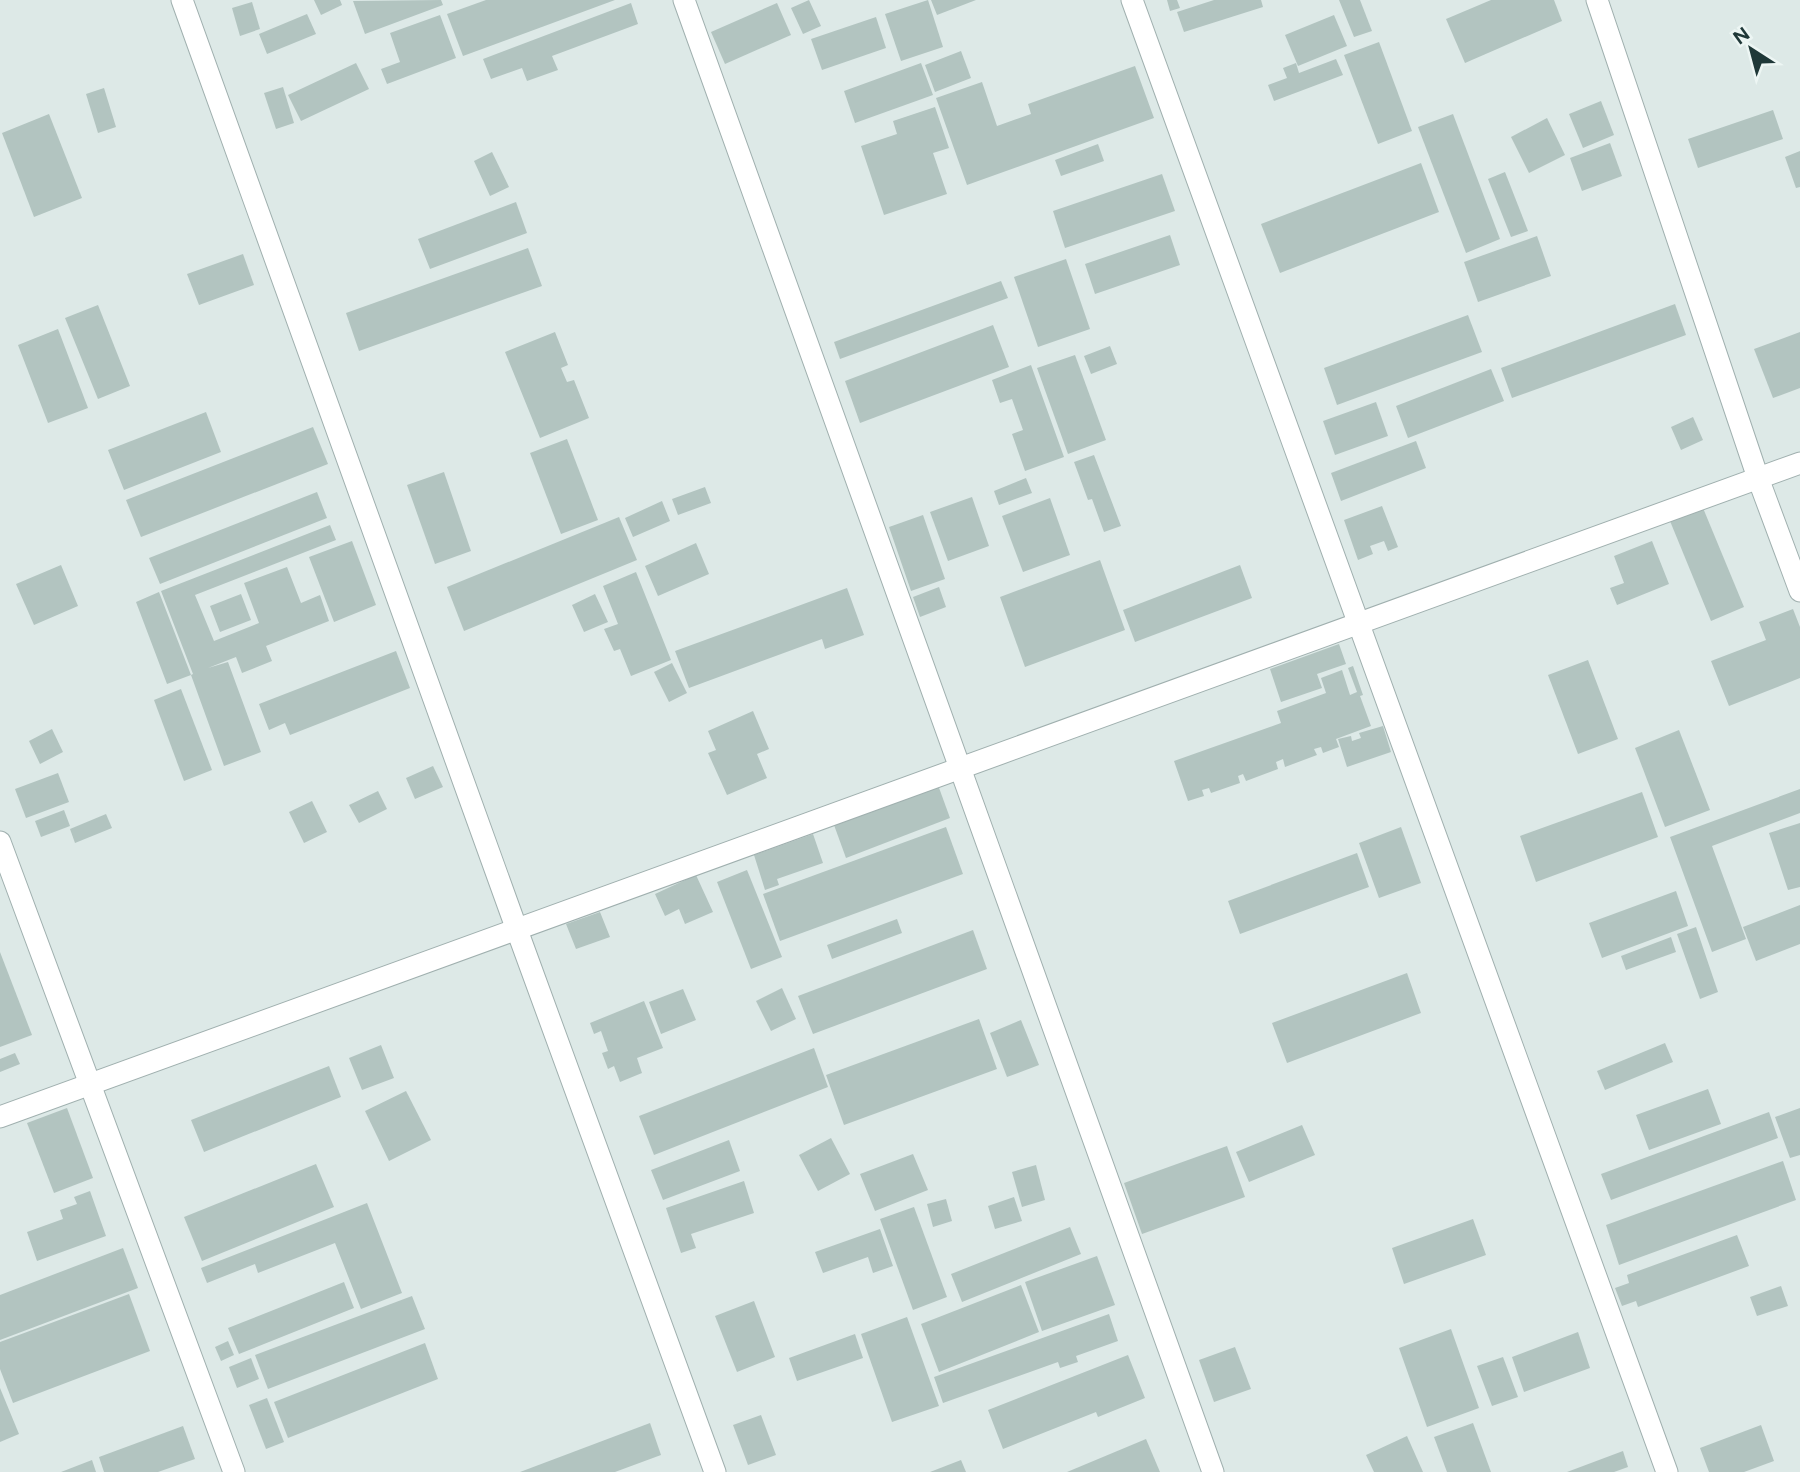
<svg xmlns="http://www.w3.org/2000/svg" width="1800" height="1472" font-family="Figtree,sans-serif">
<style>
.building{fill:#b2c4c0}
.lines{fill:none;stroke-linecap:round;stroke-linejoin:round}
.minor-casing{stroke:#a0b0af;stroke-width:23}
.minor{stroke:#fff;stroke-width:21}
</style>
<rect width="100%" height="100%" fill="#dde9e7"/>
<g class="building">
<path d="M314,0H340L342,5L321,15Z"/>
<path d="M441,0L443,5L365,34L353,1Z"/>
<path d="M486,0H615L463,56L447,14Z"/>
<path d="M809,0L821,26L803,34L791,8Z"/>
<path d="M928,0L943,47L901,61L885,14Z"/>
<path d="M931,0H976L937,15Z"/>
<path d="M1167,0H1177L1180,8L1170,11Z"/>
<path d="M1214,0H1261L1263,7L1184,32L1177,12Z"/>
<path d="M1339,0H1360L1372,31L1354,37Z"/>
<path d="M1491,0H1554L1562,21L1465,63L1446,19Z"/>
<path d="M252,2L260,29L240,36L232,8Z"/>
<path d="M631,3L638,24L552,56L558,70L527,81L522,68L491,79L483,59Z"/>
<path d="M777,3L791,35L725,64L711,32Z"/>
<path d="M307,14L316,34L267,54L259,34Z"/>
<path d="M440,15L456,58L387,84L381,69L400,62L390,33Z"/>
<path d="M1334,15L1347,46L1298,66L1285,35Z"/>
<path d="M876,17L886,48L822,70L811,39Z"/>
<path d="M1379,42L1412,131L1378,144L1344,55Z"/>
<path d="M961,51L971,78L935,92L925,65Z"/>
<path d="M1336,59L1343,75L1274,101L1268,85L1287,78L1283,68L1296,63L1299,73Z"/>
<path d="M356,63L369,89L301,121L288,95Z"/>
<path d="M921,63L933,95L855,123L844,91Z"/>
<path d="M1135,66L1154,118L967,185L936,98L982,82L997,126L1031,114L1028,104Z"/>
<path d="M283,87L294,123L276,129L264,93Z"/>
<path d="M104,88L116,127L98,133L86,94Z"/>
<path d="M1601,101L1614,135L1583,148L1569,114Z"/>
<path d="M935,107L949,148L933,153L947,194L884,215L861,146L897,134L893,121Z"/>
<path d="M1773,110L1783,139L1698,168L1688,139Z"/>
<path d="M49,114L82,198L34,217L2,133Z"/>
<path d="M1453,114L1500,239L1466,253L1418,127Z"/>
<path d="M1547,118L1565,155L1529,173L1511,137Z"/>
<path d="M1610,143L1622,176L1582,191L1570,158Z"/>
<path d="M1098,144L1104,161L1061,176L1055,160Z"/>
<path d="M1800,151V187L1796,188L1785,157Z"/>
<path d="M492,152L509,187L490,196L474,161Z"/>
<path d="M1421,163L1439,212L1280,273L1261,224Z"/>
<path d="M1505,172L1528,231L1511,237L1488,179Z"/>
<path d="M1162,174L1175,211L1065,248L1053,211Z"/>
<path d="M516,202L527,233L430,269L418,239Z"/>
<path d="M1170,235L1180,265L1095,294L1085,264Z"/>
<path d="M1537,236L1551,276L1478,302L1464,262Z"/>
<path d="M528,248L542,286L359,351L346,313Z"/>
<path d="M243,254L254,285L199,305L187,274Z"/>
<path d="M1066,259L1090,329L1038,347L1014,277Z"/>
<path d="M1001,281L1008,298L840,359L834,342Z"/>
<path d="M1675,304L1686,335L1512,398L1501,368Z"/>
<path d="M98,305L130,386L98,399L65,318Z"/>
<path d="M1468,315L1482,352L1337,405L1324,368Z"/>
<path d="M993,325L1009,367L860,423L845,381Z"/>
<path d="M58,329L88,408L48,423L18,345Z"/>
<path d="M555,332L568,365L561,368L567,382L574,380L589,418L540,438L505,352Z"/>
<path d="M1800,332V388L1773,398L1754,349Z"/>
<path d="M1110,346L1117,364L1091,374L1084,356Z"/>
<path d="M1075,355L1106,440L1068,454L1037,368Z"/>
<path d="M1031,365L1064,457L1025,471L1012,434L1023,430L1012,399L1000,403L992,380Z"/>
<path d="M1491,369L1504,401L1408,438L1396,406Z"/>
<path d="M1376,402L1388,436L1335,455L1323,421Z"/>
<path d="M206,412L221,452L124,490L108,450Z"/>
<path d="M1693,417L1703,440L1681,450L1671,427Z"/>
<path d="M313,427L328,464L141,537L126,500Z"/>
<path d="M567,439L598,520L561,534L530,453Z"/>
<path d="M1416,441L1426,468L1341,501L1331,473Z"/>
<path d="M1094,455L1121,526L1104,532L1092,499L1088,500L1074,462Z"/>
<path d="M444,472L471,551L435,564L407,485Z"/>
<path d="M1026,478L1032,493L999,505L994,491Z"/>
<path d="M705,487L711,503L678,515L672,499Z"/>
<path d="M317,492L327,518L160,584L149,558Z"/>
<path d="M972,497L989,546L948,561L930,512Z"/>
<path d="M1050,498L1070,555L1023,572L1002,516Z"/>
<path d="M662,501L670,521L633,537L625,518Z"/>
<path d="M1382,506L1398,547L1388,551L1384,541L1370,546L1373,554L1358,560L1344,520Z"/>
<path d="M1703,508L1744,607L1711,621L1670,521Z"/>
<path d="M923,515L945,579L911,591L889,527Z"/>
<path d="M619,517L637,560L464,631L447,587Z"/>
<path d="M330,525L336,540L195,595L214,641L259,623L244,583L287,567L301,603L320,595L329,621L266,646L272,661L242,673L236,657L208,668L228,662L261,752L224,766L191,675L167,684L136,602L159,592L191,675L193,674L161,591Z"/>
<path d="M352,541L376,605L334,622L309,557Z"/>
<path d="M1652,541L1669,584L1617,605L1610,588L1624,583L1614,556Z"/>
<path d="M696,543L709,574L658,596L645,566Z"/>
<path d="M1100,560L1125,630L1025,667L1000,597Z"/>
<path d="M61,565L78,606L34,625L16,584Z"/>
<path d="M1240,565L1252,598L1135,642L1123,610Z"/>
<path d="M636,572L671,660L631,676L620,649L614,651L604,629L618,624L603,586Z"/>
<path d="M939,587L946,607L920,617L913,597Z"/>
<path d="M847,588L864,635L825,649L822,639L689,688L675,651Z"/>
<path d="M241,594L251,620L220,632L210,606Z"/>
<path d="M595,594L608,622L584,632L572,605Z"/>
<path d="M1793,609L1800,627V678L1729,706L1711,661L1766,640L1759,622Z"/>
<path d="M1339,644L1346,664L1317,674L1322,688L1281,702L1270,669Z"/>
<path d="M396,651L410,688L290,735L285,723L269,730L259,704Z"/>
<path d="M1588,660L1618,739L1578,754L1548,675Z"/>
<path d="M672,663L687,693L669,702L654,672Z"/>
<path d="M1353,666L1363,695L1360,696L1371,726L1336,739L1339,747L1323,753L1321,747L1314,749L1317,755L1285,767L1283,759L1276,762L1278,769L1246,781L1243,774L1238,776L1240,783L1211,793L1209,788L1202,790L1204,796L1188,801L1174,761L1281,723L1277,711L1326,693L1321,678L1342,670L1350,695L1357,692L1348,668Z"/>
<path d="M181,689L212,770L184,781L154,700Z"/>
<path d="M753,711L769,749L757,754L767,778L727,795L708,753L716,750L708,731Z"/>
<path d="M1383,726L1391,752L1347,767L1338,739L1351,736L1352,741L1361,738L1359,733Z"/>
<path d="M52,729L63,752L40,764L29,741Z"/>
<path d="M1679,730L1710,810L1665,827L1635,748Z"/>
<path d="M433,766L443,787L415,799L406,778Z"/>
<path d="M58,773L69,802L26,818L15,789Z"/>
<path d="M938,785L950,818L846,858L834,825Z"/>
<path d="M1800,789V813L1712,846L1746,939L1712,952L1670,837Z"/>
<path d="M378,791L387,809L359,823L349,805Z"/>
<path d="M1642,792L1658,837L1536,882L1520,836Z"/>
<path d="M312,801L327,832L304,843L289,812Z"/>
<path d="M64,810L70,826L41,837L35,821Z"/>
<path d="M106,814L112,828L75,843L70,829Z"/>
<path d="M1800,823V887L1788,890L1769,833Z"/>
<path d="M946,827L963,874L780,941L763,894Z"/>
<path d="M1401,827L1421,883L1379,898L1359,843Z"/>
<path d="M813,834L823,863L777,879L779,885L765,890L754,855Z"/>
<path d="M1357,853L1369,887L1240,934L1228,901Z"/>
<path d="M747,870L782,957L751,969L717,882Z"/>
<path d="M696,875L713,912L685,924L679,909L665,916L655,894Z"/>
<path d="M1676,891L1688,926L1602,958L1589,923Z"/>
<path d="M1800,905V944L1756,961L1743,927Z"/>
<path d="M600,912L610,937L576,949L566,924Z"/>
<path d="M897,919L902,933L832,959L827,945Z"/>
<path d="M1696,927L1718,992L1700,999L1677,934Z"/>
<path d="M973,930L987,969L813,1034L798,996Z"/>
<path d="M1671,937L1676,952L1626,970L1621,956Z"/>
<path d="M0,952L32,1035L0,1047Z"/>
<path d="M1407,973L1421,1013L1287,1063L1272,1023Z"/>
<path d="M782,988L796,1019L771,1031L756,1001Z"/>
<path d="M683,989L696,1020L661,1034L649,1002Z"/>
<path d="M644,1001L663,1048L637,1058L642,1073L620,1082L614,1066L608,1069L602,1053L608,1051L601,1031L594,1034L590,1023Z"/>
<path d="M979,1019L997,1069L844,1125L826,1075Z"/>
<path d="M1021,1020L1039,1065L1007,1077L990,1033Z"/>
<path d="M1665,1043L1673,1062L1605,1090L1597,1071Z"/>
<path d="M381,1045L394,1078L362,1090L349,1058Z"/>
<path d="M814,1048L828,1087L654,1155L639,1116Z"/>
<path d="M15,1053L20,1064L0,1072V1059Z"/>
<path d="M329,1066L341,1097L204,1152L191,1120Z"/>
<path d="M1708,1089L1721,1124L1649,1150L1636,1115Z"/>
<path d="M406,1091L431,1140L389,1161L365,1111Z"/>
<path d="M67,1108L93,1178L54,1193L27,1123Z"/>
<path d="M1800,1108V1155L1790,1158L1775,1117Z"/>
<path d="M1769,1112L1778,1138L1611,1200L1601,1174Z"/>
<path d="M1302,1125L1315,1155L1249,1182L1236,1152Z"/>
<path d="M831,1138L850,1174L818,1191L799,1155Z"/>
<path d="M729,1140L740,1171L663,1200L651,1170Z"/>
<path d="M1227,1146L1245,1197L1142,1234L1124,1183Z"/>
<path d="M913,1154L928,1190L875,1211L860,1174Z"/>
<path d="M1783,1161L1796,1200L1619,1265L1606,1225Z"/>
<path d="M316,1164L334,1207L202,1261L184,1217Z"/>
<path d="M1036,1165L1045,1200L1022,1207L1012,1172Z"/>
<path d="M744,1181L754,1213L691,1234L696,1248L681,1253L666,1208Z"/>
<path d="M90,1191L106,1236L37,1261L27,1232L63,1219L60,1210L77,1204L74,1197Z"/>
<path d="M1014,1197L1022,1221L995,1229L988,1206Z"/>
<path d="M946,1199L952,1221L933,1227L927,1204Z"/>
<path d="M367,1203L402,1293L361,1309L335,1243L258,1273L255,1264L207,1283L201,1268Z"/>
<path d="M914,1207L947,1297L913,1310L880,1219Z"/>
<path d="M1473,1219L1486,1255L1404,1284L1392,1248Z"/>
<path d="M1070,1227L1081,1254L962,1302L951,1274Z"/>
<path d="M880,1229L893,1266L873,1273L868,1257L823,1273L815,1252Z"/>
<path d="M1737,1235L1749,1266L1638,1307L1636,1301L1622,1306L1615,1288L1629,1283L1627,1275Z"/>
<path d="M123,1248L138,1288L0,1340V1295Z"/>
<path d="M1097,1256L1115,1305L1042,1331L1025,1282Z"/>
<path d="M344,1282L354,1308L239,1354L228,1328Z"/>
<path d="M1021,1285L1039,1332L939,1372L921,1324Z"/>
<path d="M1781,1286L1788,1306L1757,1316L1750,1297Z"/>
<path d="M129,1294L150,1351L13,1403L0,1369V1342Z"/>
<path d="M412,1296L425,1329L268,1389L255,1355Z"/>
<path d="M754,1301L775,1357L737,1372L715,1316Z"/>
<path d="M1109,1314L1118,1341L1076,1356L1078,1362L1060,1368L1058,1362L943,1403L934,1377Z"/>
<path d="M907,1317L939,1406L892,1422L861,1334Z"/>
<path d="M1451,1329L1479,1408L1427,1427L1399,1348Z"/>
<path d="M1578,1332L1590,1368L1524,1392L1512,1357Z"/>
<path d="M855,1334L863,1358L797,1381L789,1358Z"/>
<path d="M228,1341L234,1355L221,1361L215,1347Z"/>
<path d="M425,1343L438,1379L288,1438L274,1402Z"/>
<path d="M1235,1347L1251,1389L1214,1402L1199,1360Z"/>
<path d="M1128,1355L1145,1398L1098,1417L1096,1412L1003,1449L988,1410Z"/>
<path d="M1503,1357L1518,1397L1492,1406L1477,1366Z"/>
<path d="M251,1358L259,1379L237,1388L229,1367Z"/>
<path d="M0,1388L19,1434L0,1442Z"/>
<path d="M267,1398L284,1442L266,1449L249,1405Z"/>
<path d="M761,1415L776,1455L748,1465L733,1425Z"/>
<path d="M650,1423L661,1455L615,1472H520Z"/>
<path d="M1473,1423L1491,1472H1447L1434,1437Z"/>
<path d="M1761,1425L1774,1461L1744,1472H1709L1700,1448Z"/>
<path d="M183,1426L195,1459L158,1472H104L99,1457Z"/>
<path d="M1407,1436L1423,1472H1374L1366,1455Z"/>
<path d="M1146,1439L1160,1472H1067Z"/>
<path d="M1623,1451L1628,1467L1614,1472H1567Z"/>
<path d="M92,1460L96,1472H61Z"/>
<path d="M961,1460L966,1472H930Z"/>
</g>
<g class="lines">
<g class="minor-casing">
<g id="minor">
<path d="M182,0L517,930L715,1472"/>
<path d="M684,0L1213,1472"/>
<path d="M1132,0L1667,1472"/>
<path d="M1597,0L1758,478L1800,591"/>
<path d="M0,842L234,1472"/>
<path d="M0,1117L1800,463"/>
</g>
</g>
<use href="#minor" class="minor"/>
</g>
<g transform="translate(1751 49) rotate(324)" stroke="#edf6f4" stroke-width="5" paint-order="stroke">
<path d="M0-5L12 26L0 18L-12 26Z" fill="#1f3838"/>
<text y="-10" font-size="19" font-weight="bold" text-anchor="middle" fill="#1f3838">N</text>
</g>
</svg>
